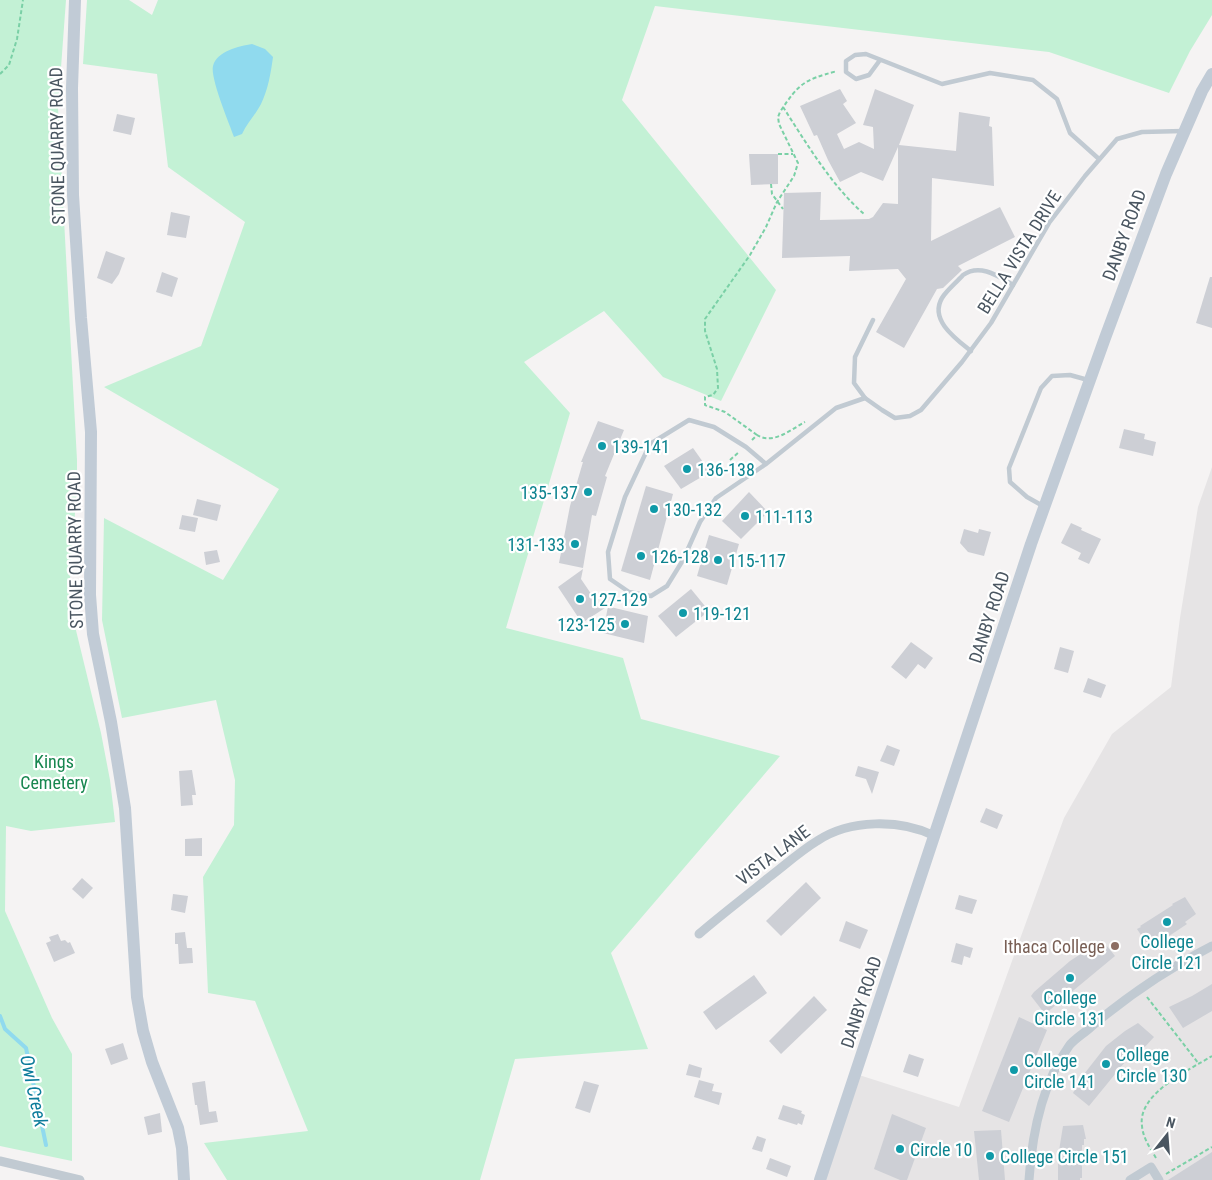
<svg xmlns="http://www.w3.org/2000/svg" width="1212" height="1180" font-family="'Roboto Condensed',sans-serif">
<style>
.education{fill:#e6e4e5}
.green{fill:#c3f1d5}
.water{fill:#90daee}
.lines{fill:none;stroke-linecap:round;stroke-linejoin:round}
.stream{stroke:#90daee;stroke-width:4}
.building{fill:#cdcfd5}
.path{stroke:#7ad0a6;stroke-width:2;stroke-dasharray:4 2.5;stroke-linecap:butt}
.lane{stroke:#c1cad2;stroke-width:4.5}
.street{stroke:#c1cad2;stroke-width:9}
.secondary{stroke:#c1cbd6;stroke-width:12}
.culture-dot{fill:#0f9aa8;stroke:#fff;stroke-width:2}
.education-dot{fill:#8d6e63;stroke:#fff;stroke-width:2}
.labels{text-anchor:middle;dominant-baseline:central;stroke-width:4.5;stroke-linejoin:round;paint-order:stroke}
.street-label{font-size:18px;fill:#4a5661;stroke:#fff}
.culture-label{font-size:18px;fill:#0d838f;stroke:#fff;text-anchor:start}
.park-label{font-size:18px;fill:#17864f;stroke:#fff}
.education-label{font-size:18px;fill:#785e54;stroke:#fff;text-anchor:end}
.water-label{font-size:19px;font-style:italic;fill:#0c7c9b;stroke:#fff}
</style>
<rect width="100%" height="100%" fill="#f5f3f3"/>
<path class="education" d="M1212,467V1180H820L856,1074L959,1107L1064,818L1112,734L1171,687L1180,618L1198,507Z"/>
<g class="green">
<path d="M0,0H66L58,108L77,460V487L69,591L73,618L101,733L110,780L115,822L31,831L6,826L5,911L52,1018L72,1054V1161L0,1146Z"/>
<path d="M87,0H129L152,15L158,0H1212V15L1190,51L1169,93L1049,52L655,6L622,100L776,290L721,401L663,377L604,311L524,362L570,413L506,628L623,658L641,719L780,756L611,953L648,1049L515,1059L480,1180H227L204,1143L308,1131L255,1001L208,993L203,877L234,825L235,780L216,700L122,718L102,620L104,518L223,580L279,489L104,387L201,346L245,222L168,167L157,74L83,64Z"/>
</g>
<path class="water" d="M252,44L265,49L273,57C271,72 268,90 261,104C256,114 247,123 242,134L234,137C229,123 210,78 213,66C217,51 239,46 252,44Z"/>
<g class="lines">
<path class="stream" d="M0,1016L5,1029L26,1048L46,1145"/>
</g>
<g class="building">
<path d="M840,89L847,101L843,104L856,123L837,134L844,149L859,142L874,149L873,127L863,125L875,89L914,105L899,145L956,151L959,112L990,117L989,126L992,127L994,186L932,178L931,241L1000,207L1015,237L958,266L962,270L943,288L937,289L904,348L876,332L906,279L898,269L849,271L850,256L782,258L784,193L821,192L820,220L869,219L873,217L883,203L898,204V147L883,181L861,172L840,182L828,160L817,135L814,136L800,106Z"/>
<path d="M117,114L135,118L131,135L113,131Z"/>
<path d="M749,154H778V184L751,185Z"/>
<path d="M171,212L190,216L186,238L167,235Z"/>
<path d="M106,251L125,258L119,274L112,284L97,278Z"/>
<path d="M162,272L178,278L172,297L156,292Z"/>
<path d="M1210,277H1212V328L1196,323Z"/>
<path d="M598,421L624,430L605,476L607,477L596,516L592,515L583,568L559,563L570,506L583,462H581Z"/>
<path d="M1124,429L1145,434L1144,439L1156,442L1153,456L1119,448Z"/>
<path d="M693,448L710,472L681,489L664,466Z"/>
<path d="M646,486L673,494L650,580L621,571Z"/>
<path d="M749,492L768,512L741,539L722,521Z"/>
<path d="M197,499L221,505L217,521L193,515Z"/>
<path d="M182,515L198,518L195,532L179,529Z"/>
<path d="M1071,523L1082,528L1081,530L1101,539L1089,564L1078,559L1081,553L1061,543Z"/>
<path d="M964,529L978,533L979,529L991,532L984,556L968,552L960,543Z"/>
<path d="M709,535L739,544L727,585L697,576Z"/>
<path d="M217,550L220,562L206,565L204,552Z"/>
<path d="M583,569L581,579L598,604L648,616L644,643L603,633L608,606L582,623L558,587Z"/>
<path d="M691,589L709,611L676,637L658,616Z"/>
<path d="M911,642L933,658L925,669L918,664L906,679L891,667Z"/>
<path d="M1060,647L1074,651L1068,673L1054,669Z"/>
<path d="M1088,678L1106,685L1101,698L1083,692Z"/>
<path d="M887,745L900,750L894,766L880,761Z"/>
<path d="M858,766L879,772L872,794L866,779L855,776Z"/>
<path d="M192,770L196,795H192L193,805L181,806L179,771Z"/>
<path d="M986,808L1003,815L997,829L980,822Z"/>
<path d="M202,838V856H185V839Z"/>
<path d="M82,878L93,888L83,899L72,889Z"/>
<path d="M806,882L821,898L781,936L766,921Z"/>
<path d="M173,894L188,896L185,913L171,910Z"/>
<path d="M959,895L977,900L972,914L955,909Z"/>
<path d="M1185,897L1196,914L1185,922L1187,924L1166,938L1165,936L1149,947L1137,929L1141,927L1140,926L1173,905L1172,904Z"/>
<path d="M846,921L868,930L860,949L839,941Z"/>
<path d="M185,932L187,948H192L193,963L179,964L178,944H175V933Z"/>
<path d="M58,934L61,941L65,940L68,943L70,942L75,953L54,962L46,943L51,941L49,937Z"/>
<path d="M1102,940L1115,956L1045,1014L1031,996L1034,992L1070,961Z"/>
<path d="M956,943L973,948L970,958L964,956L962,965L951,962Z"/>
<path d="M754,975L767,993L716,1030L703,1012Z"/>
<path d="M1212,984V1011L1183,1028L1169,1007L1192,996Z"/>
<path d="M814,996L827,1010L781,1054L769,1041Z"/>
<path d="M1019,1017L1047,1030L1009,1122L982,1111Z"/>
<path d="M1138,1023L1154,1037L1141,1051L1139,1050L1130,1060L1129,1059L1125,1062L1089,1106L1073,1093L1081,1078L1106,1046L1125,1031Z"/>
<path d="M123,1043L128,1059L111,1065L105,1049Z"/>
<path d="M909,1054L924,1059L918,1077L903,1072Z"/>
<path d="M689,1064L702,1068L700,1078L686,1075Z"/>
<path d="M699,1080L714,1084L712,1091L722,1093L719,1105L694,1097Z"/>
<path d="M205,1081L209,1112L216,1111L218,1122L200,1125L197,1105H195L192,1083Z"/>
<path d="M584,1081L599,1085L590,1113L575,1108Z"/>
<path d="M783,1105L802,1111L801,1113L805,1115L802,1125L798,1123L797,1125L778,1119Z"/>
<path d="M160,1113L162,1132L148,1135L144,1117Z"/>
<path d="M892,1114L926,1128L907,1180H900L874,1169Z"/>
<path d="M1083,1125L1086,1139H1084V1145H1082V1178H1080V1180H1058V1157L1063,1126Z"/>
<path d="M1001,1130L1005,1180H979L974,1131Z"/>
<path d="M757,1136L766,1139L762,1152L752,1149Z"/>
<path d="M1212,1152V1180H1168Z"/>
<path d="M770,1158L791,1166L787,1177L766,1169Z"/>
</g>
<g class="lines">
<g class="path">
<path d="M0,74L9,65L17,39L23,0"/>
<path d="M783,107C807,144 831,185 864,214"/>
<path d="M778,154H793"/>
<path d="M771,184L772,194L783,209"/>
<path d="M757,435L725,412L705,405V397L713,395L718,388L717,369L705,331V319L750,255L766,227L777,202L794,176L798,163L779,124L778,117L780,112C799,83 804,80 837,71"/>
<path d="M752,440L757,435C773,445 790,430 805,422"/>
<path d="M730,460L739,452"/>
<path d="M1147,997L1199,1064"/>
<path d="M1156,1158C1150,1148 1143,1138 1142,1126C1137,1094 1189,1070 1212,1056"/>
<path d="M1166,1174L1212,1147"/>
</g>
<g class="lane">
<path d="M880,60L869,75L856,79L846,72V61L855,55L866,54L942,84L990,73L1033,80L1057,99L1070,133L1099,159"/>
<path d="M873,320L855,357L854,383L865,398L882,410L895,418L910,416L921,410L962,362L991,323L1049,223L1085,176L1117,139L1142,132L1183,131"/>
<path d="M971,351C956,339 929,320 942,298C947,290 956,283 963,275C980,263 998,276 1013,285"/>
<path d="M766,464L746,447L714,427L689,420L650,444L625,497L608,552L610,579L629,592L651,596L667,586L683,560L700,522L716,498L766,464L836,408L865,398"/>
<path d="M1043,506L1027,497L1010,482L1009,468L1041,388L1052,376L1070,375L1088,380"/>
</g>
<g class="street">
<path d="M699,934C721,915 745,897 768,878C784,866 799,852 817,841C850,819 900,819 935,836"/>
<path d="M0,1161L80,1180"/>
<path d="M1029,1180C1032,1134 1041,1085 1069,1046C1074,1039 1085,1033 1092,1026C1129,995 1169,968 1212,946"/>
<path d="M1130,1180L1151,1167L1159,1180"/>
</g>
<g class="secondary">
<path d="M75,0L72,88L73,195L81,318L91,432L90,595L93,634L111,722L125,808L137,997L143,1031L152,1062L178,1128L182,1148L184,1180"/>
<path d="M820,1180L1031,544L1105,338L1166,174L1202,91L1212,74"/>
</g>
</g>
<g class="culture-dot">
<circle cx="602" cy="446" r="5"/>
<circle cx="687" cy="469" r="5"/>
<circle cx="588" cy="492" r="5"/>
<circle cx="654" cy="509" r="5"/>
<circle cx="745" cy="516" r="5"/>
<circle cx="575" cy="544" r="5"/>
<circle cx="641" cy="556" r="5"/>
<circle cx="718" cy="560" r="5"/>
<circle cx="580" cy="599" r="5"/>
<circle cx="683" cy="613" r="5"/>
<circle cx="625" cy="624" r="5"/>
<circle cx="1167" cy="922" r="5"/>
<circle cx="1070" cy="978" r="5"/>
<circle cx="1106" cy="1064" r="5"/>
<circle cx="1014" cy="1070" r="5"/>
<circle cx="900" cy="1149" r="5"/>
<circle cx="990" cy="1156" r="5"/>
</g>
<circle class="education-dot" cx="1115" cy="946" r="5"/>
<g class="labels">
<g class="street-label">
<text transform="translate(57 146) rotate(-91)">STONE QUARRY ROAD</text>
<text transform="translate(1124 235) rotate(-70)">DANBY ROAD</text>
<text transform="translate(1019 252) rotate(-58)">BELLA VISTA DRIVE</text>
<text transform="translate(75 550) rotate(-91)">STONE QUARRY ROAD</text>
<text transform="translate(989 617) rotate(-72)">DANBY ROAD</text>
<text transform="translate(773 855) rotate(-37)">VISTA LANE</text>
<text transform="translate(861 1002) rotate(-72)">DANBY ROAD</text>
</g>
<g class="culture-label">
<text x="612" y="446">139-141</text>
<text x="697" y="469">136-138</text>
<text x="578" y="492" text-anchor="end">135-137</text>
<text x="664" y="509">130-132</text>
<text x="755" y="516">111-113</text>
<text x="565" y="544" text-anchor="end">131-133</text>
<text x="651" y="556">126-128</text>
<text x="728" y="560">115-117</text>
<text x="590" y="599">127-129</text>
<text x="693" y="613">119-121</text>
<text x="615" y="624" text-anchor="end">123-125</text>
<text x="1167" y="941" text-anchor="middle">College<tspan x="1167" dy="21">Circle 121</tspan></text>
<text x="1070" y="997" text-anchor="middle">College<tspan x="1070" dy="21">Circle 131</tspan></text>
<text x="1116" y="1054">College<tspan x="1116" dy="21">Circle 130</tspan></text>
<text x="1024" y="1060">College<tspan x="1024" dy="21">Circle 141</tspan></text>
<text x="910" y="1149">Circle 10</text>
<text x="1000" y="1156">College Circle 151</text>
</g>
<g class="park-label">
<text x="54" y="761">Kings<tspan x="54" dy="21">Cemetery</tspan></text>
</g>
<g class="education-label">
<text x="1105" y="946">Ithaca College</text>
</g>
<g class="water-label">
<text transform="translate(34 1091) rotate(78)">Owl Creek</text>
</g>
</g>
<g transform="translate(1167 1135) rotate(17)" stroke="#ffffff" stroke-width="4" paint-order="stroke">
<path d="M0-4L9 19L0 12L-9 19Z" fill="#4a5661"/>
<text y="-8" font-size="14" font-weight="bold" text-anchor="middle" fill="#4a5661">N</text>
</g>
</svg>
